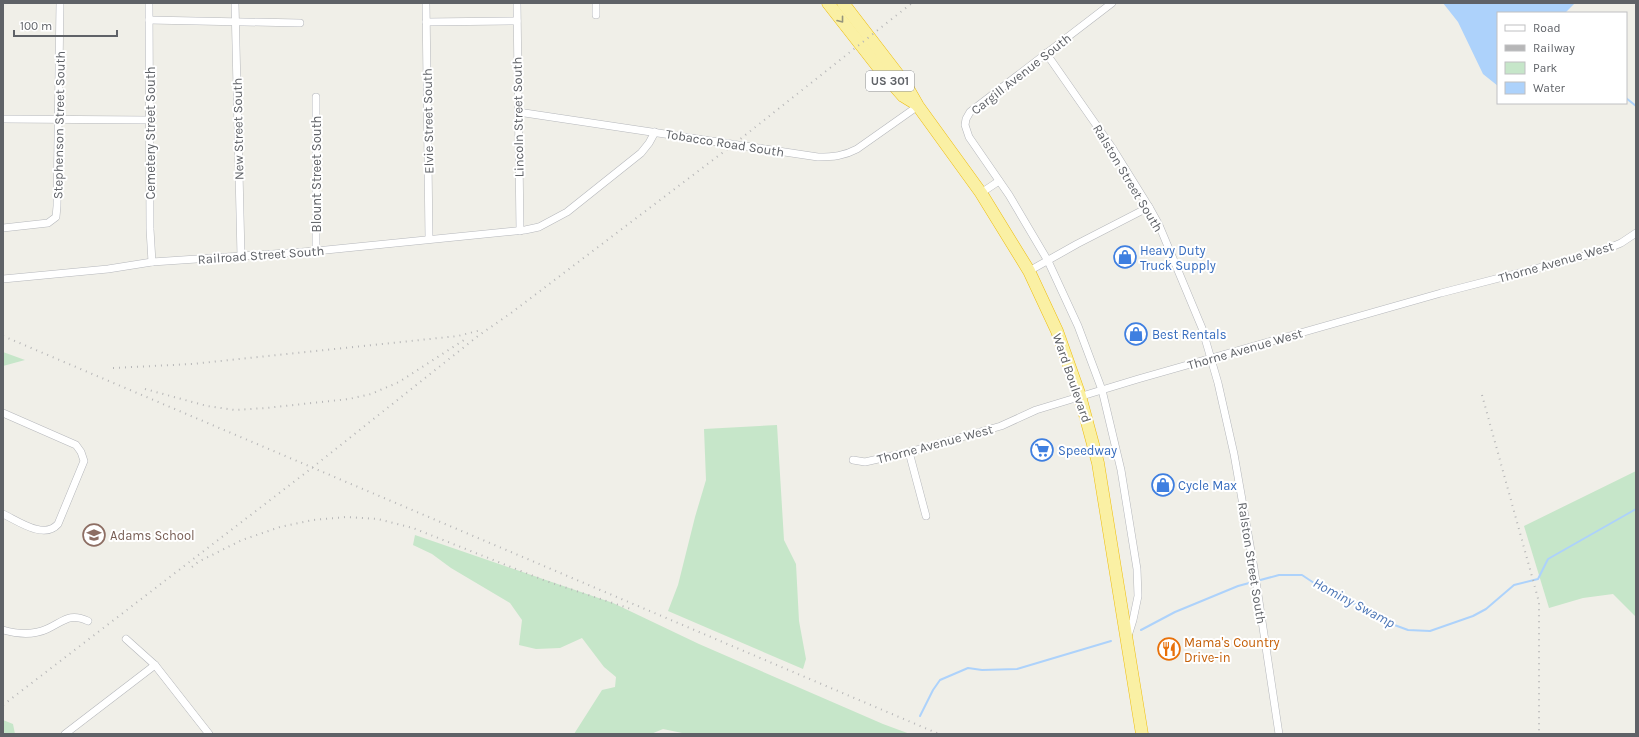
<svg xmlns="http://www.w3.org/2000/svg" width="1639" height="737" font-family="Karla,sans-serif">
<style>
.green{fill:#c6e6c9}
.water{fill:#add2fb}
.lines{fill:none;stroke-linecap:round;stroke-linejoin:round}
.stream{stroke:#add2fb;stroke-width:2}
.minor-casing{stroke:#b5b7bb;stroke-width:8}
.trunk-casing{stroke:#eebd0b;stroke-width:13}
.minor{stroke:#fff;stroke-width:7}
.trunk{stroke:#faf0a4;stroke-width:12}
.rail{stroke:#b6b6b7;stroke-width:2;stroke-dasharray:1 5;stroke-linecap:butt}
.oneway{stroke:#95947c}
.labels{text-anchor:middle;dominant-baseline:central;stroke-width:4;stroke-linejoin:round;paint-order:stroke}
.shield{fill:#fff;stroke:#8f9195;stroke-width:1}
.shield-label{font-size:12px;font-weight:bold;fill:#5f6267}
.street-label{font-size:13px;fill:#5f6267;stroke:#fff}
.shop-label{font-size:13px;fill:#366cbe;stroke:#fff;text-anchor:start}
.education-label{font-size:13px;fill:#785e54;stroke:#fff;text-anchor:start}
.food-label{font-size:13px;fill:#c56008;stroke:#fff;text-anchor:start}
.water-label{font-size:14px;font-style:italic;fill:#4c76b6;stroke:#fff}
</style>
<rect width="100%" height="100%" fill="#f0efe8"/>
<g class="green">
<path d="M3,352L25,360L3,366Z"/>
<path d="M777,425L784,540L796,564L799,621L806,659L803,669L668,611L678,585L695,517L706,480L704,429Z"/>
<path d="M1636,471V617L1613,594L1583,598L1549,608L1524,526Z"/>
<path d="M415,535L613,603L699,644L883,724L910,734H687L663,729L651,734H574L602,690L615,687L616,677L604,667L582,638L560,648L536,649L519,645L522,620L510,603L451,568L432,554L413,545Z"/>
<path d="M3,720L13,724L15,734H3Z"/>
</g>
<path class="water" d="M1443,3H1575L1565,13H1498V86L1483,74L1458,22Z"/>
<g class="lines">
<g class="stream">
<path d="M1626,98L1636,106"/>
<path d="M1141,630L1175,612L1238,586L1279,575H1302L1329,593L1361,607L1389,623L1408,630L1430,631L1473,616L1486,609L1514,585L1538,579L1548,559L1636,509"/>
<path d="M920,716L933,690L940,680L968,668L982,670L1017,669L1111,641"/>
</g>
<g class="minor-casing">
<g id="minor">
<path d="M149,3L150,229L152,262"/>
<path d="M235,3L241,256"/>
<path d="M426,3L429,239"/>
<path d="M517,3L520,231"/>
<path d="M1112,3L970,112L966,119L965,125L969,137L1009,195L1048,261L1078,326L1102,390L1121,470L1137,569L1138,596L1133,620L1128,636"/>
<path d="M596,15V3"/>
<path d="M149,20L300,23"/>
<path d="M426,22L517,21"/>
<path d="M1046,53L1113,149L1149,207L1159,225L1202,328L1218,383L1234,454L1254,568L1279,734"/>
<path d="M316,97V251"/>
<path d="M518,112L818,157C833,157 844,156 857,149L918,106"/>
<path d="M3,119L150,120"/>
<path d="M981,193L999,181"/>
<path d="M3,228L48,223L56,217L57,206L60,3"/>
<path d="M1029,271L1077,244L1149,207"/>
<path d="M3,279L108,269L152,262L316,251L525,230L539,227L567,212L641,153L649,143L655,132"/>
<path d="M3,413L76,445L81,452L84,461L58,524C44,540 18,521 3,514"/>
<path d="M909,452L926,516"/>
<path d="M853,460L865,462L909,452L1001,426L1036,410L1138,379L1441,293L1581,257L1609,248L1621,243L1636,233"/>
<path d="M3,630C17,634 34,635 47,629C63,622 69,612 88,621"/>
<path d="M126,639L155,665L209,734"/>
<path d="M65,734L155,665"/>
</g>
</g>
<g class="trunk-casing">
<g id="trunk">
<path d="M828,3L882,72L903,96L916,104"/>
<path d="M843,3L906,85L918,106L981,193L1029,271L1057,331L1080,396L1098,463L1142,734"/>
</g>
</g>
<use href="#minor" class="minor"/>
<use href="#trunk" class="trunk"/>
<g class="rail">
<path d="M3,336L939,734"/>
<path d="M113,368L192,364L458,336L481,330"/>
<path d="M145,389L207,406L235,410L266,408L349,399L371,394L399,382L467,338"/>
<path d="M1482,395L1539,602V734"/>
<path d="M192,567L198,562L242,540L280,527L313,520L346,517L378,519L413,528L546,581L634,610"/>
<path d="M3,705L308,471L478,336L511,313L734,144L912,3"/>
</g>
</g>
<defs><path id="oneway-chevron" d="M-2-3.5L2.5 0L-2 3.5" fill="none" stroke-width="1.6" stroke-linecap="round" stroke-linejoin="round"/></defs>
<use class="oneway" href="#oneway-chevron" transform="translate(841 20) rotate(52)"/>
<defs>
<g id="shop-ring" transform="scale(1.15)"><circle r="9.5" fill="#fff" stroke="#3f7fe0" stroke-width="1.5"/><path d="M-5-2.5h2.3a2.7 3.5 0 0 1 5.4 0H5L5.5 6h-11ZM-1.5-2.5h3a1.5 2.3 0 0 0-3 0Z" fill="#3f7fe0"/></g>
<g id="supermarket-ring" transform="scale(1.15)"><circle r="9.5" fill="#fff" stroke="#3f7fe0" stroke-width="1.5"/><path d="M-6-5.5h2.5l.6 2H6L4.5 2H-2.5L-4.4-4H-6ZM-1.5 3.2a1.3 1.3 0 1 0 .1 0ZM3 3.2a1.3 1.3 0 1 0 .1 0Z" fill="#3f7fe0"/></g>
<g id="school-ring" transform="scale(1.15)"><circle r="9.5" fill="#fff" stroke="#8d6e63" stroke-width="1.5"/><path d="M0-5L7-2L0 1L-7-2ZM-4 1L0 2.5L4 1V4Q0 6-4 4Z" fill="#8d6e63"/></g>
<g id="restaurant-ring" transform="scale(1.15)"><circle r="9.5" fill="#fff" stroke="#e8710a" stroke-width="1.5"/><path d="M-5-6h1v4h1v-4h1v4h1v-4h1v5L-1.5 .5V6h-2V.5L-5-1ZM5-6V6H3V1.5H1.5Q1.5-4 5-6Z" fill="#e8710a"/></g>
</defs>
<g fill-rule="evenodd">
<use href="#shop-ring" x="1125" y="257"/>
<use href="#shop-ring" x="1136" y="334"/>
<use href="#supermarket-ring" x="1042" y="450"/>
<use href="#shop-ring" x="1163" y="485"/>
<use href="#school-ring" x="94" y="535"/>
<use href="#restaurant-ring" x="1169" y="649"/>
</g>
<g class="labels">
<rect class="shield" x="866" y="71" width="48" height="20" rx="3"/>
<g class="shield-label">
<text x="890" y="81">US 301</text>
</g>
<g class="street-label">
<text transform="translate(1021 74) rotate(-38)">Cargill Avenue South</text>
<text transform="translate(518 117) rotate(-91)">Lincoln Street South</text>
<text transform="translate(428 121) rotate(-91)">Elvie Street South</text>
<text transform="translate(59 125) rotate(-89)">Stephenson Street South</text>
<text transform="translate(238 129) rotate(-91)">New Street South</text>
<text transform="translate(150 133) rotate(-90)">Cemetery Street South</text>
<text transform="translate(725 143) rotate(9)">Tobacco Road South</text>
<text transform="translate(316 174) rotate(-90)">Blount Street South</text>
<text transform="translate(1128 178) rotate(59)">Ralston Street South</text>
<text transform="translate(261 255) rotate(-4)">Railroad Street South</text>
<text transform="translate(1556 262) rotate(-16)">Thorne Avenue West</text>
<text transform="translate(1245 349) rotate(-16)">Thorne Avenue West</text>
<text transform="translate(1072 378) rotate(71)">Ward Boulevard</text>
<text transform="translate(935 444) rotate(-15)">Thorne Avenue West</text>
<text transform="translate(1252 563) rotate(81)">Ralston Street South</text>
</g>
<g class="shop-label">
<text x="1140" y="250">Heavy Duty<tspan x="1140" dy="15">Truck Supply</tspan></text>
<text x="1152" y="334">Best Rentals</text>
<text x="1058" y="450">Speedway</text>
<text x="1178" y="485">Cycle Max</text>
</g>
<g class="education-label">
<text x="110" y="535">Adams School</text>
</g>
<g class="food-label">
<text x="1184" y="642">Mama's Country<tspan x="1184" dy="15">Drive-in</tspan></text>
</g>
<g class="water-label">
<text transform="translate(1354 603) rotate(28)">Hominy Swamp</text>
</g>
</g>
<rect width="1639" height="737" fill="none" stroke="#5f6267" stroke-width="8"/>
<rect x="1497" y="12" width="130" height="92" fill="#ffffff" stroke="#bfc0c2"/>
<rect x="1505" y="25" width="20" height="6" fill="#ffffff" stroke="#bfc0c2"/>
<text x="1533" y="32" font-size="12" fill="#5f6267">Road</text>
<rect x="1505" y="45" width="20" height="6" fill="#b6b6b7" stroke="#bfc0c2"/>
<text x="1533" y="52" font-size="12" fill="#5f6267">Railway</text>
<rect x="1505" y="62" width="20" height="12" fill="#c6e6c9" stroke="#bfc0c2"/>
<text x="1533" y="72" font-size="12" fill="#5f6267">Park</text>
<rect x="1505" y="82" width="20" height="12" fill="#add2fb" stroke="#bfc0c2"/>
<text x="1533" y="92" font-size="12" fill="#5f6267">Water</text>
<path d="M14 30v6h103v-6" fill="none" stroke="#5f6267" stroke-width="2"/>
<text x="20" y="30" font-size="12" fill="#5f6267" stroke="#ffffff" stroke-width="3" paint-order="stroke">100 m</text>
</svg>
